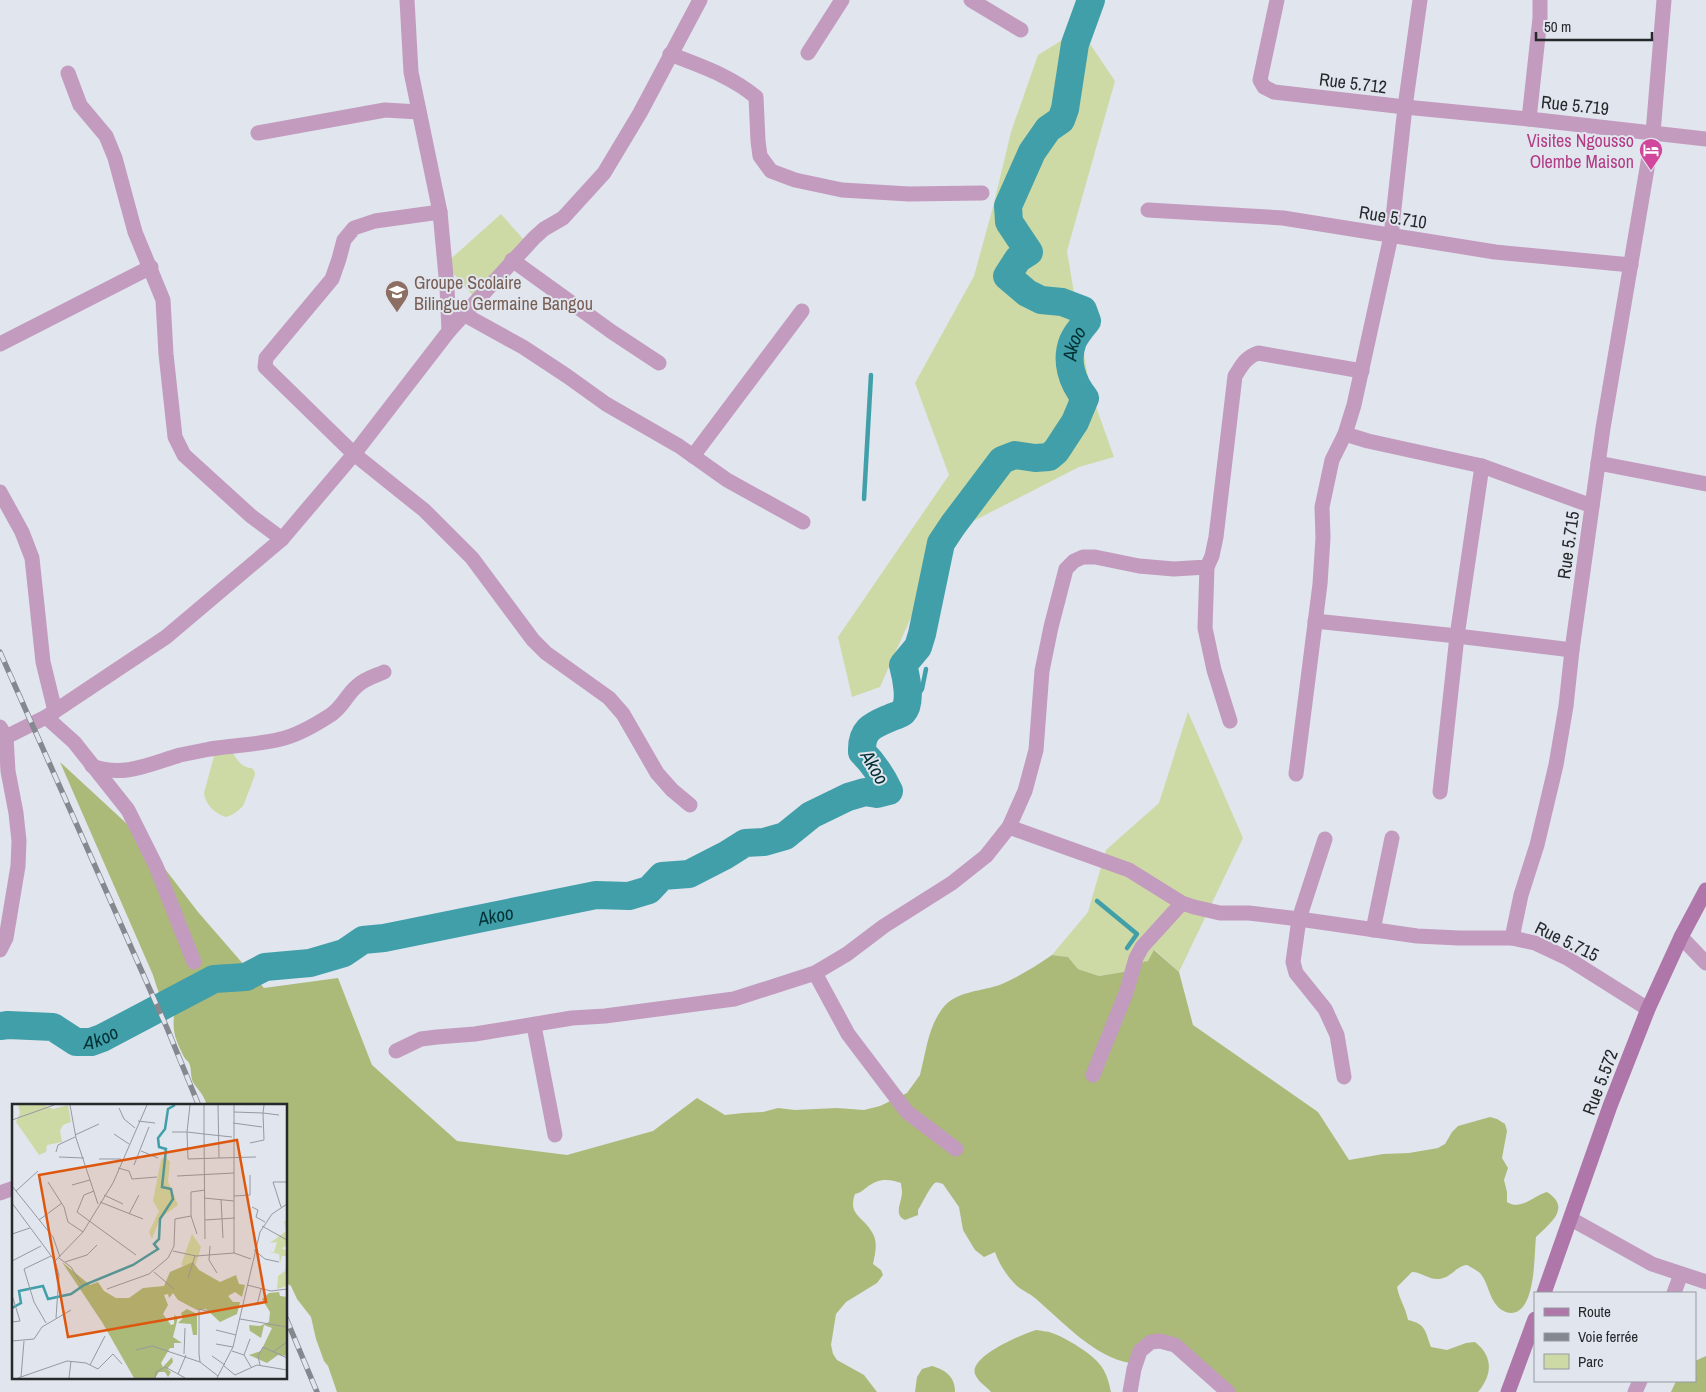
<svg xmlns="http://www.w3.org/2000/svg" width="1706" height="1392" font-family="'Archivo Narrow',sans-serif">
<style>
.green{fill:#cedaa6}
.forest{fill:#acba79}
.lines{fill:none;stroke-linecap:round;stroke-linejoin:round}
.stream{stroke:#419fa9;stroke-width:4.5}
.river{stroke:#419fa9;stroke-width:28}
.street{stroke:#c29bbe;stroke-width:15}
.secondary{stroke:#af76aa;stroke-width:15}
.rail-casing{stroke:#85898f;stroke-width:5.5}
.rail{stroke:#e0e5ee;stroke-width:4;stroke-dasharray:11;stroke-linecap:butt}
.labels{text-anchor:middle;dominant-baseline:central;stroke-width:4;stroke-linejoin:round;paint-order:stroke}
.street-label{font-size:18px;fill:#26282b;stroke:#e0e5ee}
.hotel-label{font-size:18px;fill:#b23c85;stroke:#e0e5ee;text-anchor:end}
.education-label{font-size:18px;fill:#785e54;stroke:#e0e5ee;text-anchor:start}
.water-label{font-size:19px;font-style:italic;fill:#023135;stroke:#e0e5ee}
.inset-river{fill:none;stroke:#419fa9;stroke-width:2.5}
.inset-road{fill:none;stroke:#9699a0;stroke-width:1}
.view{fill:#de570e;fill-opacity:0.15;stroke:#de570e;stroke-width:2.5}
.inset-edge{fill:none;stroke:#26282b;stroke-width:2.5}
</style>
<rect width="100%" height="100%" fill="#e0e5ee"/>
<g class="green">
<path d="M1080,29L1115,81L1067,251L1090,390L1114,457L1079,467L948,534L880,687L852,697L838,637L949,475L915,383L974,276L993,207L1011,132L1038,55Z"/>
<path d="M501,214L532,249L476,299L445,264Z"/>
<path d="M1188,712L1243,838L1179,972L1155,950L1148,961L1129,971L1099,976L1078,969L1068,957L1052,955L1088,912L1106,850L1159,803Z"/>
<path d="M216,749H230C236,758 241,768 252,768C254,771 255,771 255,775C254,778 244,804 243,806C238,811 233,815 226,817C215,814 205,804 204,793Z"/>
</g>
<g class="forest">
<path d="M60,762L139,835L198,912L264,988L338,978L372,1065L457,1141L567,1155L653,1131L697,1098L725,1115L743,1113L763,1112L778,1108L795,1110L837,1108L864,1110L880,1106L907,1093L920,1075C926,1052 928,1028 942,1009C956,990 982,992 1002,984C1020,976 1036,966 1052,955L1068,957L1078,969L1099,976L1129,971L1143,962L1148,961L1154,950L1179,972L1193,1025L1318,1112L1349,1160L1383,1154L1409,1153L1438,1148L1445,1144L1452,1132L1458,1126L1490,1117L1497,1119L1505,1124L1507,1131L1502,1158L1508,1168L1504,1180L1507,1192V1202C1521,1211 1533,1196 1547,1192C1572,1208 1550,1223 1536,1237C1534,1255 1536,1311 1512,1313C1507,1313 1502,1311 1498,1307C1489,1298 1488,1282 1480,1273C1476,1270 1471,1267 1467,1265C1456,1266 1451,1278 1439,1279C1429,1280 1421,1272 1412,1272L1397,1287C1399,1299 1406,1308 1408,1320C1426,1324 1425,1331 1431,1347L1447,1350L1466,1343L1475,1342C1494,1357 1492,1375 1478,1392H1229L1157,1341L1130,1363C1094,1357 1062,1321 1035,1298C1029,1293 1021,1290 1016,1285C1007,1276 999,1264 995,1252L984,1257L975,1250L963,1230L959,1207L943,1184C940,1183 937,1182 935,1183C931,1185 922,1204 918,1210V1215L905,1220C893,1215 902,1202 902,1192C902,1189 901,1186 901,1183C887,1178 877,1179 866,1188C862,1191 860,1193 855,1194C847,1216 865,1217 873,1234C878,1243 875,1254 873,1264L881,1270L883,1275L877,1283L846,1302L836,1314L831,1345L833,1354L837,1360L864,1375L877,1392H337L328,1366L324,1361L316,1339L311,1317L297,1299L291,1286L286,1283V1106H207C203,1092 199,1092 193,1082C190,1076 192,1069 189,1063C188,1061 185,1059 184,1057C177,1042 172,1034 174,1016C163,1006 157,989 153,975Z"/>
<path d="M1036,1330C1041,1331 1047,1331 1052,1333C1066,1338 1093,1354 1101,1366C1107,1374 1109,1383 1111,1392H991C986,1386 978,1382 975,1374C969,1356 1023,1334 1036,1330Z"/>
<path d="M1706,1356V1392H1671L1676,1381H1695V1361Z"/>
<path d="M932,1366C946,1370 955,1377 955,1392H915L917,1377L922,1369Z"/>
</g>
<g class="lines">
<g class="stream">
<path d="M864,499L871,375"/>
<path d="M906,706H915L916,698L922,689L926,669"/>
<path d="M1097,901L1137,934L1127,948"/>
</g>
<path class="river" id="s1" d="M0,1026L8,1025L53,1027L76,1042H91L102,1038L214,979L246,977L265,967L310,963L344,953L363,940L384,938L596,895L629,896L649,890L662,876L689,874L726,855L745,843L764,842L785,836L811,815L848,797L865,792L877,794L889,791C882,776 873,763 862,752C861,728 874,725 892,717C895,716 901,714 903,712C912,703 906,676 903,665L918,647L922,634L941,543L953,525L1002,460L1015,455L1035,458L1049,457L1056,451L1075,422L1085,398C1072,382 1065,361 1073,341C1076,334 1082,327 1087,321L1083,310L1062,302L1041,300L1027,293L1007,276L1018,259L1029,252L1009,222L1008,206L1032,152L1048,129L1061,120L1065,109L1075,44L1091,0"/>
<g class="street">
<path d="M407,0L411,72L440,212L447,287L449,331"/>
<path d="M971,0L1021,30"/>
<path d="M1277,0L1260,80L1264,87L1274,92L1405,107L1529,119"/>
<path d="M1540,0V18L1529,119L1706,139"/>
<path d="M808,53L842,0"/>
<path d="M670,54C701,66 731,76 756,97L758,141L760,156L771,171L795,180L842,190L909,194L982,193"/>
<path d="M68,73L80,105L106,136L115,158L135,232L163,300L166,354L175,437L184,455L251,516L282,539"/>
<path d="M258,133L385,110L419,112"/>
<path d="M1148,210L1283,218L1495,252L1631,265"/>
<path d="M440,212L375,221L354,228L344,240L339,259L332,279L266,358L265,367L354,454L424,510L472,558L533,640L546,653L609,698L623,714L657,773L672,790L690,805"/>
<path d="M512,260L612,332L659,363"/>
<path d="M465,315L523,347L567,376L606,404L679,446L727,480L803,522"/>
<path d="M0,344L151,267"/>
<path d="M1345,434L1368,441L1482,466L1592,506"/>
<path d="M693,456L802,311"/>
<path d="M1598,463L1706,484"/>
<path d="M0,492L22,532L32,558L43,662L55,711"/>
<path d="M1207,567L1205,628L1214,670L1230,721"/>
<path d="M1315,621L1457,636L1572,650"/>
<path d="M46,717L74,742L128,810L156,866L194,962"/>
<path d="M0,727L6,737L8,771L16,813L19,841L18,866L6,938L0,950"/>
<path d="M6,737L46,717L166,637L282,539L354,454L449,331L534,238L544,229L563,218L604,173L640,113L700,0"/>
<path d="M92,766C123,778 150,764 180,755C190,753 200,751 210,749C233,745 258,745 281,739C298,735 315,725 329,716C342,709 346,695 357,686C364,679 375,676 384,672"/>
<path d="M1296,774L1320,584L1323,538L1322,507L1332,460L1345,434L1354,405L1391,236L1405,107L1420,0"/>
<path d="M1440,792L1457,636L1482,466"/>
<path d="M1009,827L1129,870L1182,903L1194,907L1220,913H1249L1299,919L1417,936L1459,938H1512"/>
<path d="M1325,839L1299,919L1293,962L1296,973L1325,1009L1337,1035L1344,1077"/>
<path d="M1373,930L1392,838"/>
<path d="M1681,937L1706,963"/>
<path d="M815,973L848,1034L907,1112L956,1149"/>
<path d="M1648,1009L1567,958L1535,943L1512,938L1521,895L1537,845L1556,765L1566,706L1572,650L1603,428L1653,133L1664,0"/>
<path d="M534,1026L555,1135"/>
<path d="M396,1051L421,1039L437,1037L475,1034L572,1018L605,1016L734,999L815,973L847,954L884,926L952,883L986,856L1009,827L1025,791L1036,750L1042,671L1051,627L1066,569L1074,561L1083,557H1095L1139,566L1174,569L1207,567L1212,556L1216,537L1235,376C1242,365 1246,357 1258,353L1362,371"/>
<path d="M1093,1075L1126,993L1136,958L1142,947L1182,903"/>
<path d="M0,1193L14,1188"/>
<path d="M1571,1219L1652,1264L1706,1282"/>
<path d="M1674,1293L1681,1274"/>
<path d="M1130,1392L1134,1369L1140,1351L1151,1342L1160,1341L1175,1345L1228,1392"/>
<path d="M1635,1392L1640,1381"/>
</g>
<g class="secondary">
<path d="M1544,1293L1610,1106L1648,1009L1681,937L1706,890"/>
<path d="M1508,1392L1535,1319"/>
</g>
<g class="rail-casing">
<g id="rail">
<path d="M0,652L167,1028L199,1106"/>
<path d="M286,1318L317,1392"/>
</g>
</g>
<use href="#rail" class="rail"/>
</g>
<defs>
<g id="hotel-pin" transform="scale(1.25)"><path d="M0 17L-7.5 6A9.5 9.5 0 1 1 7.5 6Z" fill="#d1479c" stroke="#e0e5ee"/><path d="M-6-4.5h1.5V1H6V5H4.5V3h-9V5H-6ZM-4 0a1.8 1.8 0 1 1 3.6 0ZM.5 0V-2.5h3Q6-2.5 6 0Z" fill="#fff"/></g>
<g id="school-pin" transform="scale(1.25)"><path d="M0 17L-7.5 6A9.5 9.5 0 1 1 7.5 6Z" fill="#8d6e63" stroke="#e0e5ee"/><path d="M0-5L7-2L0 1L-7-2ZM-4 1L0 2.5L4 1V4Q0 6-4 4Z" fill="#fff"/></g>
</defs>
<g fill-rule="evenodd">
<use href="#hotel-pin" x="1651" y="150"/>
<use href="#school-pin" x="397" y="292"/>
</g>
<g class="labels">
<g class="street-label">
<text transform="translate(1353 83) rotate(7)">Rue 5.712</text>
<text transform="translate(1575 105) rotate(6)">Rue 5.719</text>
<text transform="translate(1393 217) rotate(9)">Rue 5.710</text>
<text transform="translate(1568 545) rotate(-82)">Rue 5.715</text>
<text transform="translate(1567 941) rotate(26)">Rue 5.715</text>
<text transform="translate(1600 1082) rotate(-69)">Rue 5.572</text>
</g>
<g class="hotel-label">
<text x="1634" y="140">Visites Ngousso<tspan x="1634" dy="21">Olembe Maison</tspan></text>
</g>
<g class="education-label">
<text x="414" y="282">Groupe Scolaire<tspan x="414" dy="21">Bilingue Germaine Bangou</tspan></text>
</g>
<g class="water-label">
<text stroke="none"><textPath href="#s1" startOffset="1519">Akoo</textPath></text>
<text transform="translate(875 767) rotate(60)">Akoo</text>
<text stroke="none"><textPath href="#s1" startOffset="526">Akoo</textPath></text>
<text stroke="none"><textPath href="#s1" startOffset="106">Akoo</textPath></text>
</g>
</g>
<g transform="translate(12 1104)">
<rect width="275" height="275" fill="#e0e5ee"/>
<path d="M6,1H32L41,5L56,1L59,18L51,21L48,27L50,38L35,41L34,48L27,51L4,18L8,9ZM153,52L158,58L156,78L166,101L148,114L140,135L137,128L147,107L141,97L149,56ZM272,117H275V142L270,144L275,147V152H270L268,159L267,150L257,148H262L265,138L258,139L274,127ZM180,130L189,143L184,160L172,162L169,161ZM275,158V182L265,185L266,172L273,167Z" fill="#cedaa6"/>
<path d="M50,158L78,181L86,178L92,187L104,194H117L131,184L152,182L158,168L181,158L187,166L208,178L224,171L227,180L233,181L230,193L223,188L216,192L221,198H228L225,210L208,218L194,205L185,206L166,196L161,189L157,194L156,190L152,191L156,201L151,210L159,221L162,220V211L166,213L161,233L170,239H162V244H158L149,259L151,263L160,253L161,258L155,265L159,268L156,273L153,268H147L143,274H122L90,218ZM267,188L268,192L275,193V252L266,251L255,259L237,251L249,247L260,224L252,221L249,234L238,227L237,221L248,222L257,218L258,208L250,195L257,189ZM175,205L185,210V231H181L179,220L166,219L171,214L169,209Z" fill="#acba79"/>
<path class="inset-river" d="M0,204L9,199L7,187L31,182L36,195L59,190L72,181L121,161L146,145L142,140L147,135L148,115L161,95L159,85L150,83L154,45L147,43L146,34L153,25L156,5L163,1"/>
<path class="inset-road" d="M58,1L64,34L86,100M178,1L175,28L192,30L193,135M192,1V30L220,33M206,1L207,54L244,53M222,1V149L239,155M107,4L112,15L123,24M222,8L251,9L252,1M0,16L42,1M126,17L143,19M221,19L250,23M160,28H175L176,55L207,54M102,30L117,40M63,31L87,20M238,39L252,36L251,9L267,11M129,47L146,54M44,48L46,41L63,33M47,53L72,54M87,55H109M122,61L137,23M106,64L117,67L120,75L145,73M165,72L222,69M36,78L52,103L56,118L71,128M60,81L78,76M0,82L41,133L48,153M4,87L26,67M82,87L72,91L65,108L124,151M92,91L111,100M222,92L238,91V71M192,94L222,97M209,95L211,134M88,98L131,115M0,99L43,157L47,171L44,214M240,103L246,106L244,113L253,118M269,103L261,78H275M117,110L127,91M179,112L185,130M27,116L50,99M193,116L223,114M250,122L275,136M0,130L18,124M198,142L197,156L205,169M242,146L253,155L267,158M161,147L184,152L222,149M47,154L59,163L69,179M0,157L29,142M43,157L71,128L101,79L135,1M53,158L75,151L85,141M142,168L162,185M176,174L183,152M235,181L259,187L275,185M95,185L137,170L156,154L162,142L163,115L179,112V88L193,86M0,191L8,217L0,218M245,201L249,185M199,208L187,205V250L188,258L206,272M228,215L275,223M34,219L22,198L12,165L39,152M204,226L224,231M0,237L22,235L30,223L59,206M204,240L221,243M124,246L140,242L188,258M220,247L232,251L239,263M261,248L275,238M172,250L173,224M232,251L238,235M200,252L213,261M78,261L93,232M248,261L246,252L251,243L275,254M212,262L223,271L245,261L275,266M9,273L12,237M6,274L55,257L74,259L86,265L101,250L110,260M57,274L59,257M143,274L144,268L153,263L166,270M173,274L166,270L174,251M205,274L221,243L248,128L260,110L275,100"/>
<path class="view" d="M225,36L254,198L56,233L27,71Z"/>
<rect width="275" height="275" class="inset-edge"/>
</g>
<rect x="1534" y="1292" width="162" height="90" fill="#e0e5ee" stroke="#9699a0"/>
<rect x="1544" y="1308" width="25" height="8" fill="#af76aa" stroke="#9699a0"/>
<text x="1578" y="1317" font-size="15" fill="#26282b">Route</text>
<rect x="1544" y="1333" width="25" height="8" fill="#85898f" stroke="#9699a0"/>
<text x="1578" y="1342" font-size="15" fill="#26282b">Voie ferrée</text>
<rect x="1544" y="1354" width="25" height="15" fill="#cedaa6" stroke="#9699a0"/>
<text x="1578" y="1367" font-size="15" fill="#26282b">Parc</text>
<path d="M1536 32v8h116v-8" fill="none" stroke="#26282b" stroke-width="2.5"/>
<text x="1544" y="32" font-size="15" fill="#26282b" stroke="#e0e5ee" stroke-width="4" paint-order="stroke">50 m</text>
</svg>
